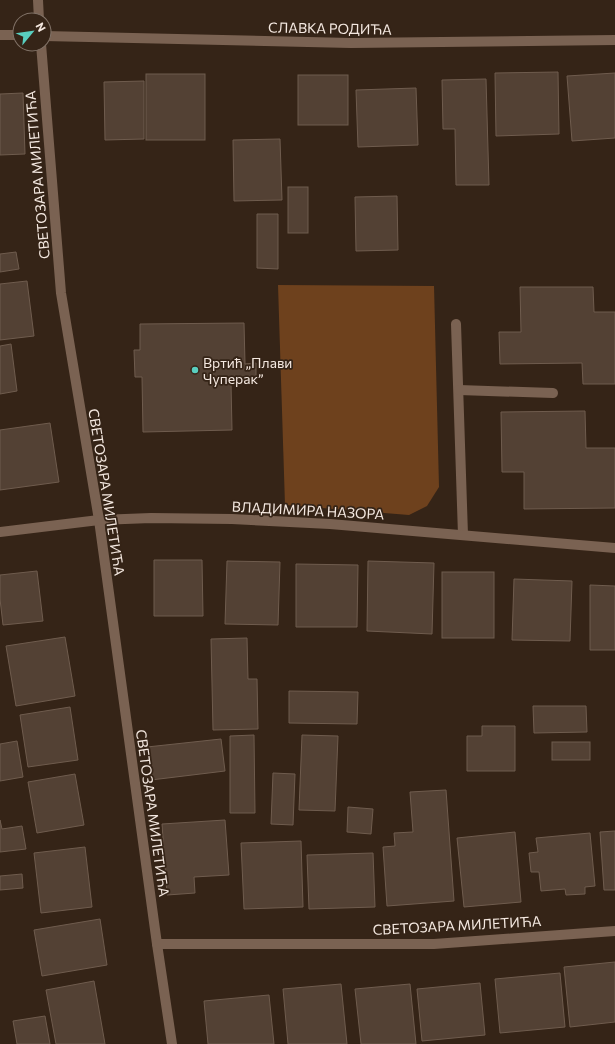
<svg xmlns="http://www.w3.org/2000/svg" width="615" height="1044" font-family="Commissioner,sans-serif">
<style>
.green{fill:#6e411d}
.building{fill:#534134;stroke:#6f5c4e}
.lines{fill:none;stroke-linecap:round;stroke-linejoin:round}
.service{stroke:#7a6252;stroke-width:10}
.minor{stroke:#7a6252;stroke-width:10}
.poi-dot{fill:#59cebf;stroke:#352417;stroke-width:1.5}
.labels{text-anchor:middle;dominant-baseline:central;stroke-width:3.5;stroke-linejoin:round;paint-order:stroke}
.street-label{font-size:14px;fill:#f4e8e0;stroke:#352417}
.poi-label{font-size:14px;fill:#f4e8e0;stroke:#352417;text-anchor:start}
</style>
<rect width="100%" height="100%" fill="#352417"/>
<path class="green" d="M278,285L434,286L439,487L427,506L409,515L285,505Z"/>
<g class="building">
<path d="M558,72L559,134L496,136L495,73Z"/>
<path d="M615,73V138L572,141L567,76Z"/>
<rect x="146" y="74" width="59" height="66"/>
<rect x="298" y="75" width="50" height="50"/>
<path d="M486,79L489,185H456L455,129H443L442,80Z"/>
<path d="M144,81V139L105,140L104,82Z"/>
<path d="M416,88L418,145L358,147L356,90Z"/>
<path d="M23,93L25,154L0,155V94Z"/>
<path d="M280,139L282,200L234,201L233,140Z"/>
<rect x="288" y="187" width="20" height="46"/>
<path d="M397,196L398,250L356,251L355,197Z"/>
<path d="M257,214H278V269L257,268Z"/>
<path d="M16,252L19,269L0,272V254Z"/>
<path d="M27,281L34,336L0,340V284Z"/>
<path d="M520,287H593L594,312H615V384H583L582,363L500,364L499,332H521Z"/>
<path d="M244,323L245,364L256,363V383L231,384L232,430L143,432L142,377H135L134,350H140V324Z"/>
<path d="M11,344L17,391L0,394V346Z"/>
<path d="M585,411L586,448H615V508L524,509V472H502L501,412Z"/>
<path d="M50,423L59,482L0,490V430Z"/>
<path d="M154,560H202L203,616H154Z"/>
<path d="M227,561L280,562L278,625L225,624Z"/>
<path d="M368,561L434,563L432,634L367,631Z"/>
<path d="M296,564L358,565L357,627H296Z"/>
<path d="M37,571L43,621L3,625L0,599V575Z"/>
<rect x="442" y="572" width="52" height="66"/>
<path d="M514,579L572,581L570,641L512,640Z"/>
<path d="M590,585L615,586V650H590Z"/>
<path d="M65,637L75,696L16,706L6,646Z"/>
<path d="M247,638L248,679H257L258,729L213,730L211,639Z"/>
<path d="M289,691L358,692L357,724L289,723Z"/>
<path d="M533,706H586L587,732L534,733Z"/>
<path d="M70,707L78,760L28,767L20,715Z"/>
<path d="M482,726H515V771H467V736H482Z"/>
<path d="M254,735L255,813H230V736Z"/>
<path d="M302,735L338,736L335,811L299,810Z"/>
<path d="M221,739L225,771L151,780L147,747Z"/>
<path d="M17,741L23,777L0,781V744Z"/>
<rect x="552" y="742" width="38" height="18"/>
<path d="M273,773L295,774L293,825L271,824Z"/>
<path d="M75,774L84,825L37,833L28,782Z"/>
<path d="M446,790L454,901L387,906L383,847L395,846L394,833L413,832L410,792Z"/>
<path d="M348,807L373,809L371,834L347,832Z"/>
<path d="M0,820L2,829L22,826L26,849L0,852Z"/>
<path d="M225,820L229,875L194,877L195,893L167,895L162,824Z"/>
<path d="M615,831V890H604L600,832Z"/>
<path d="M515,832L521,902L464,907L457,838Z"/>
<path d="M590,833L595,886L585,887V894L566,895L565,889L541,891L539,872H531L529,853L538,852L536,838Z"/>
<path d="M301,841L303,907L244,909L241,843Z"/>
<path d="M85,847L92,907L41,913L34,853Z"/>
<path d="M373,853L375,907L309,909L307,855Z"/>
<path d="M22,874L23,888L0,890V876Z"/>
<path d="M100,919L107,965L42,976L34,930Z"/>
<path d="M615,962V1022L570,1027L564,967Z"/>
<path d="M560,973L565,1027L500,1033L495,979Z"/>
<path d="M94,981L105,1044H56L46,990Z"/>
<path d="M480,983L485,1035L422,1041L417,989Z"/>
<path d="M341,984L347,1044H288L283,989Z"/>
<path d="M410,984L416,1044H361L355,989Z"/>
<path d="M269,995L274,1044H208L204,1001Z"/>
<path d="M45,1016L50,1044H17L13,1021Z"/>
</g>
<g class="lines">
<g class="service">
<path d="M456,324L463,535"/>
<path d="M459,390L553,393"/>
</g>
<g class="minor">
<path d="M38,0L39,20"/>
<path d="M0,35H20"/>
<path d="M44,36L351,43L615,40"/>
<path d="M41,44L61,293L99,520L157,944L172,1044"/>
<path d="M0,532L99,520L151,518L232,519L330,524L615,548"/>
<path d="M157,944H434L615,931"/>
</g>
</g>
<circle class="poi-dot" cx="195" cy="370" r="4"/>
<g class="labels">
<g class="street-label">
<text transform="translate(330 28) rotate(1)">СЛАВКА РОДИЋА</text>
<text transform="translate(37 175) rotate(-95)">СВЕТОЗАРА МИЛЕТИЋА</text>
<text transform="translate(107 492) rotate(81)">СВЕТОЗАРА МИЛЕТИЋА</text>
<text transform="translate(308 510) rotate(3)">ВЛАДИМИРА НАЗОРА</text>
<text transform="translate(153 813) rotate(82)">СВЕТОЗАРА МИЛЕТИЋА</text>
<text transform="translate(457 925) rotate(-3)">СВЕТОЗАРА МИЛЕТИЋА</text>
</g>
<g class="poi-label">
<text x="203" y="362">Вртић „Плави<tspan x="203" dy="16">Чуперак”</tspan></text>
</g>
</g>
<g transform="translate(32 32) rotate(61)"><circle r="19" fill="#352417" stroke="#817267"/>
<path d="M0-3L7 15L0 10L-7 15Z" fill="#59cebf"/>
<text y="-6" font-size="11" font-weight="bold" text-anchor="middle" fill="#f4e8e0">N</text>
</g>
</svg>
